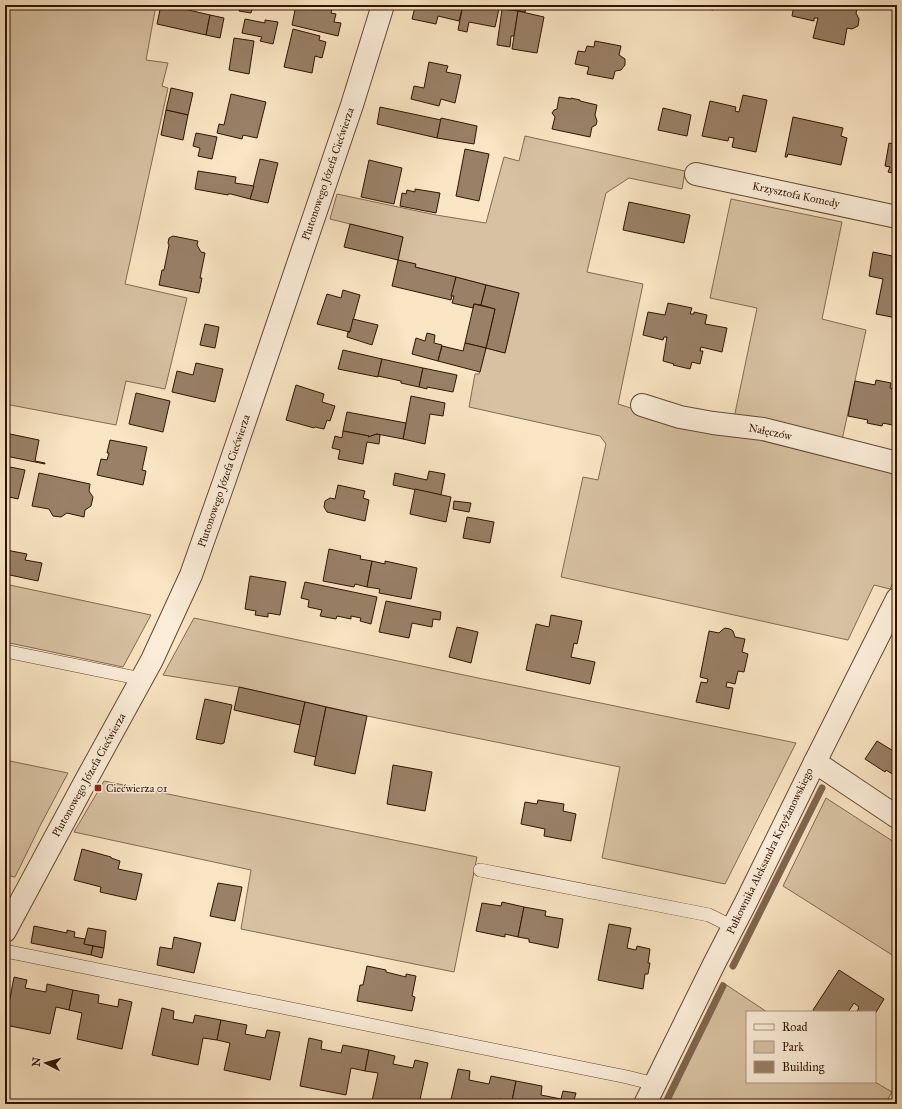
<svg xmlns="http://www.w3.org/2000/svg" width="902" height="1109" font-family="'IM FELL Great Primer',serif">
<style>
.green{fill:#d7c1a2;stroke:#846a52}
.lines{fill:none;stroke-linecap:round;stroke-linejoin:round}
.stream{stroke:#80664e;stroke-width:7}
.building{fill:#998066;stroke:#311402}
.service-casing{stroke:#634832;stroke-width:14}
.minor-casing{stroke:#634832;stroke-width:24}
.service{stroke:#fbedd8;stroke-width:13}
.minor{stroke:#fbedd8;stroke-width:22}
.poi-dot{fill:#8f2418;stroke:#fbedd8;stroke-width:1.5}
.labels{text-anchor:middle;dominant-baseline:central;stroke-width:3;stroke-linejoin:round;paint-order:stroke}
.street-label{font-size:11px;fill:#311402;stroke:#fbedd8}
.poi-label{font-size:11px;fill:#311402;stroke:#fbedd8;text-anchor:start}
</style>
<rect width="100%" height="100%" fill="#f9e4c3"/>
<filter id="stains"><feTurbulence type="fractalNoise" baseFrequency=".005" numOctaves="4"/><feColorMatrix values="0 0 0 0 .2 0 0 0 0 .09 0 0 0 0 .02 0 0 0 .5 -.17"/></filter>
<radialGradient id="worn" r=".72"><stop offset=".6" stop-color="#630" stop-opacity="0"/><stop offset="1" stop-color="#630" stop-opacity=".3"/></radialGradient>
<g class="green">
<path d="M5,5H156L146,60L168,63L162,86L168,88L125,284L187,298L165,389L126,381L116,425L5,404Z"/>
<path d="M525,136L685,171L682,189L629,178L606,193L587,272L643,284L618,404L640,411L897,471V574L890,589L874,585L848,640L561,577L583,477L598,480L606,444L600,436L469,407L475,374H479L486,348L505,353L519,293L415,267V264L398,260L403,237L330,219L337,194L436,215L486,223L504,157L519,161Z"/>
<path d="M731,199L842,222L822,319L866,330L842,440L734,418L757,308L710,298Z"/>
<path d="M5,584L151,615L123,667L5,642Z"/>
<path d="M194,618L483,679L796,743L725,884L602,858L620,767L367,716L239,687L163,675Z"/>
<path d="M5,760L68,773L41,824L15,877L5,875Z"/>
<path d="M104,781L477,857L454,972L241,929L251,870L74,832Z"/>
<path d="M826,798L897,844V958L783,886Z"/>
<path d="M722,982L767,1012H747V1082H875L892,1092L885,1104H662Z"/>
</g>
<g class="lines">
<g class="stream">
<path d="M733,966L822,788"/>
<path d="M665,1104L723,986"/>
</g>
</g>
<g class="building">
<path d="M161,5H167L210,15L206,35L157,24Z"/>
<path d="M234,5H253L251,13L239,11L240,6Z"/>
<path d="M296,5H333L331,13L336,14L334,22L341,23L338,36L292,25Z"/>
<path d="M413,5H463L459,21L438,16L436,24L412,19L415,7H413Z"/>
<path d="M463,5H481L499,9L495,27L469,22L467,32L458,30Z"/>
<path d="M493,5H527L525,12L493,6Z"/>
<path d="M690,5H714L713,10Z"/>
<path d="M794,5H858L856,13L859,19L858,26L852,29L847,28L844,45L813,38L818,18H814V21L792,16Z"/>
<path d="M502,9L518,11L514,36H511L510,47L497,45Z"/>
<path d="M518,11L544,17L537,53L512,49Z"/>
<path d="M210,15L224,18L220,38L206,35Z"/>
<path d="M245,19L265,23V20L278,22L273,44L260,41L262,37L242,33Z"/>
<path d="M293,29L320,36L319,40L326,42L322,58L315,56L312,73L284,67Z"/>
<path d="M234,38L254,41L249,74L229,70Z"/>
<path d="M595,41L621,46L619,55L625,59V65L621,70L615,71L613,79L587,74L589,67L575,64L578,51L585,52L587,46L594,47Z"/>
<path d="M429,62L448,66L446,72L461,75L455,103L441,99L439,106L411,99L414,86L424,88Z"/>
<path d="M171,88L193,93L188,115L166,110Z"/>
<path d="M231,94L266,102L257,138L243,135L242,139L217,133L219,124L224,125Z"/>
<path d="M743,95L767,100L756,152L732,147L734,138L729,137L728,141L702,136L710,101L736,107L735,111L739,112Z"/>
<path d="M559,97L571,99V98L580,100V101L597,105L595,115L597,121L596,125L592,127L590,137L552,129L555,117L552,113L554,110L557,109Z"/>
<path d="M380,107L441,120L437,138L377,124Z"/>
<path d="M663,108L691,115L687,136L658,130Z"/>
<path d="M166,110L188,115L183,140L161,135Z"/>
<path d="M793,117L843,128L841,136L847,138L841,165L788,154L787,157H785Z"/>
<path d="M441,118L477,126L474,144L437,138Z"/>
<path d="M897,131V174L888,172L890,167L885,166L889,143L894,144Z"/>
<path d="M196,133L217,137L212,159L198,156L200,148L193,146Z"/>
<path d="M465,149L489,154L479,201L456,196Z"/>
<path d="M260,159L278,163L268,203L250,199Z"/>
<path d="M369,160L402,168L394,204L361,197Z"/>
<path d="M198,171L236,177L235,183L254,186L250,199L231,194H228V195L195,189Z"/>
<path d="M415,189L440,193L436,213L400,206L402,193L406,194L407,190L415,192Z"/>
<path d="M629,202L690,215L684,243L623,230Z"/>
<path d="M350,224L403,237L398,260L344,247Z"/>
<path d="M173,236L198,241L197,245L201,252L205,253L200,278H202L199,293L159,285L162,270H164L169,245L168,243L169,238Z"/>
<path d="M873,252L897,257V318L876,314L883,279L869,276Z"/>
<path d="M398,260L416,264L415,267L456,277L451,300L392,286Z"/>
<path d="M456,277L486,285L481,305L474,304L473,308L452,303L454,296H451Z"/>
<path d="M486,285L519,293L505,353L486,348L495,309L481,305Z"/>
<path d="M343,290L360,295L350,332L317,324L327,294L341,298Z"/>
<path d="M668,303L692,308L690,314H694V312L707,315L705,324L727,328L722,352L701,347L700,351H703L700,364L692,362L690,369L673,365L674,364L663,361L667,337H664L663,340L643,335L648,312L665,315Z"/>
<path d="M474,304L495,309L486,348L465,343Z"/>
<path d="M353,319L378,325L372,345L347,337L348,332H350Z"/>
<path d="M205,324L219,327L215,348L200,345Z"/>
<path d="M427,333L435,335L434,343L442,345L438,361L412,354L416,338L425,341Z"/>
<path d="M465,343L486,348L480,372L438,361L442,346L463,351Z"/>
<path d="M343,350L382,359L378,377L338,369Z"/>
<path d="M382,359L423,368L419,387L401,383V381L378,376Z"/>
<path d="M196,363L223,369L215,402L172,392L177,371L193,375Z"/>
<path d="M423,368L457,375L453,392L427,387V389L419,387Z"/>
<path d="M876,380L891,383L890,388L897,390V426L883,423L882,426L867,423L868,420L848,416L855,381L875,385Z"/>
<path d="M296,385L324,394L322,402L335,406L330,421L327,420L324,429L315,427L314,428L286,420Z"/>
<path d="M136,393L170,401L163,432L129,424Z"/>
<path d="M411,396L445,403L443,416L430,414L425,444L403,439Z"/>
<path d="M347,412L406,423L403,439L377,434L368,437L369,436L343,431Z"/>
<path d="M343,431L369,436L368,437L377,434L380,435L379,444L367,442L363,464L338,459L340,450L332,448L335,436L342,438Z"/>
<path d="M10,434L39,440L35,461L45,463V464L6,456Z"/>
<path d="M110,440L147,447L142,470L146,471L143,485L97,475L101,459L107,460L109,453H107Z"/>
<path d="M5,466L25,470L18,499L5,496Z"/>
<path d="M429,471L445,474L441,495L393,485L395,473L427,480Z"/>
<path d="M39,473L90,484L89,491L93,497L91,506L85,510L84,517L67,513L61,517L53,516L49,509L32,506Z"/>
<path d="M338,485L365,491L363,498L369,500L365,521L327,512L324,507L325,501L330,498L335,499Z"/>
<path d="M415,489L451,497L446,522L410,514Z"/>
<path d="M454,501L471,503L469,512L453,509Z"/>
<path d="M467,517L494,522L490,543L463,538Z"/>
<path d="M329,549L361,556L360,559L372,561L367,587L355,584L354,587L323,581Z"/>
<path d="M6,550L27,554L25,560L42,563L38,581L5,574Z"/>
<path d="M372,561L385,564V561L417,568L411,599L379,593L380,589L367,587Z"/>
<path d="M250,576L286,582L280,615L268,613V617L255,615L256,611L245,609Z"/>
<path d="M305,582L377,597L371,624L360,621L361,618L351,616V619L337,616L336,619L320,616L322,610L308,607L309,600L301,598Z"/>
<path d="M386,601L441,612L440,620L433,619L432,627L412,623L409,638L379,632Z"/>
<path d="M551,615L582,621L577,644L574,643L571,657L595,662L590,684L526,670L536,624L549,627Z"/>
<path d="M457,627L478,632L471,663L449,657Z"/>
<path d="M725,628L730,629L733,631L735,637L745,639L742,652L748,654L744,672L738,671L735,684L727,682L726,687L733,688L729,709L696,702L701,682L707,683L708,679L700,677L709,631L719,633L722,630Z"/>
<path d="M239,687L305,702L300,725L234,710Z"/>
<path d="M205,699L232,705L224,743L221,744L196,739Z"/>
<path d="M305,702L326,707L316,757L294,752Z"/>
<path d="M326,707L367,716L355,774L314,765Z"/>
<path d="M877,741L895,752L897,749V777L886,770L885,772L865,759Z"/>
<path d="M393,765L432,772L425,811L387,804Z"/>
<path d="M538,800L564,804L563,811L576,814L571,841L544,836L545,829L521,824L525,802L537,804Z"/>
<path d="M82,849L111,857V858L120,861L118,869L142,874L136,900L100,892L101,887L74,880Z"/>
<path d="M218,883L242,887L235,921L210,916Z"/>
<path d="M502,902L524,907L518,937L505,934V937L476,931L482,903L501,906Z"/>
<path d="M524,907L546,911L545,916L563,919L558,948L529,942V939L518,937Z"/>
<path d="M609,924L631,928L627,948L636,950L637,946L650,949L648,963H650L648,974H645L643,989L598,980Z"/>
<path d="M34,926L67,933V930L75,932L74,937L85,939L84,944L93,946L91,955L31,943Z"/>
<path d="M88,928L106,931L104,948L84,944Z"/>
<path d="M174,937L201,943L194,973L157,965L160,947L172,949Z"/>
<path d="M93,946L104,948L102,958L91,955Z"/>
<path d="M367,966L386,970V972L406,977V974L416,976L412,996L415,997L412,1011L357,1001L360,985H363Z"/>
<path d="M839,970L884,999L875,1014V1012H857L859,1007L854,1003L848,1012H816L813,1010Z"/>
<path d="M14,977L27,980L25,988L46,992L47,984L73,990L69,1010L56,1007L50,1034L5,1025Z"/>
<path d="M73,990L99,995L98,1003L118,1007L119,999L132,1002L122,1049L77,1039L82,1013L69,1010Z"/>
<path d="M162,1008L174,1011L173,1019L193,1023L195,1015L221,1020L217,1040L203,1038L198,1065L152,1055Z"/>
<path d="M221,1020L247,1025L245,1034L265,1038L267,1030L280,1032L270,1080L224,1070L230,1043L217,1040Z"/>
<path d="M309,1038L322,1041L321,1049L341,1053L343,1045L369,1050L365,1071L351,1068L346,1095L300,1086Z"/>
<path d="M369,1050L395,1056L393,1064L413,1068L415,1060L428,1063L419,1104H389L372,1101L378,1073L365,1071Z"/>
<path d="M458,1069L470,1071L469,1080L489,1084L491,1076L516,1081L512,1101L499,1099L498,1104H450Z"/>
<path d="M516,1081L542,1086L541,1095L561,1099L563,1091L576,1093L573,1104H525L512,1101Z"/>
</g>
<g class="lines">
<g class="service-casing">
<g id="service">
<path d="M5,651L142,679"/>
<path d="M480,870L709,915L733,927"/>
<path d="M5,951L627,1077L655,1084"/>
</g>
</g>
<g class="minor-casing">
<g id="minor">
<path d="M696,174L897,217"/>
<path d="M642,405L680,417L713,423L763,429L897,463"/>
<path d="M815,762L897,817"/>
<path d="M5,931L85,782L152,660L191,575L225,479L352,105L383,5"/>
<path d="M645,1104L715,962L746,902L815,762L897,599"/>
</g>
</g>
<use href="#service" class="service"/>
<use href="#minor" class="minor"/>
</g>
<rect class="poi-dot" x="94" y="784" width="8" height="8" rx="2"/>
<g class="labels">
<g class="street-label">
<text transform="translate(328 174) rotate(-71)">Plutonowego Józefa Ciećwierza</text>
<text transform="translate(796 195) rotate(12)">Krzysztofa Komedy</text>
<text transform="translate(770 432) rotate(12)">Nałęczów</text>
<text transform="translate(224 481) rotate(-71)">Plutonowego Józefa Ciećwierza</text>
<text transform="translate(89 775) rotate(-61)">Plutonowego Józefa Ciećwierza</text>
<text transform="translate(770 851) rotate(-64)">Pułkownika Aleksandra Krzyżanowskiego</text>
</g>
<g class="poi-label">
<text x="106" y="788">Ciećwierza 01</text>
</g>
</g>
<rect width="902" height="1109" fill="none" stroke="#f9e4c3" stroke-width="20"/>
<rect x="6" y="6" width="890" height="1097" fill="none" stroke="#311402" stroke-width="2"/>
<rect x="10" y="10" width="882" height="1089" fill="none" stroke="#311402"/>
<rect x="746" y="1011" width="130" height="72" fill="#fbedd8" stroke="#aa9682"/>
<rect x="754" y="1024" width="20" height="6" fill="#fbedd8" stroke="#aa9682"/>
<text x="782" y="1031" font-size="12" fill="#311402">Road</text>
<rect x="754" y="1041" width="20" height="12" fill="#d7c1a2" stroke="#aa9682"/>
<text x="782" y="1051" font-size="12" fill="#311402">Park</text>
<rect x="754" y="1061" width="20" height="12" fill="#998066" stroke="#aa9682"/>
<text x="782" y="1071" font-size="12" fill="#311402">Building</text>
<g transform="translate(46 1063) rotate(276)" stroke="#fbedd8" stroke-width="3" paint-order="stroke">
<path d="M0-3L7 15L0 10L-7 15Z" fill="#311402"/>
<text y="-6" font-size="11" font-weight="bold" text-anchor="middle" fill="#311402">N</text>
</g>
<rect width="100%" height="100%" filter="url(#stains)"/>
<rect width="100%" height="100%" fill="url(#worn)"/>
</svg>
